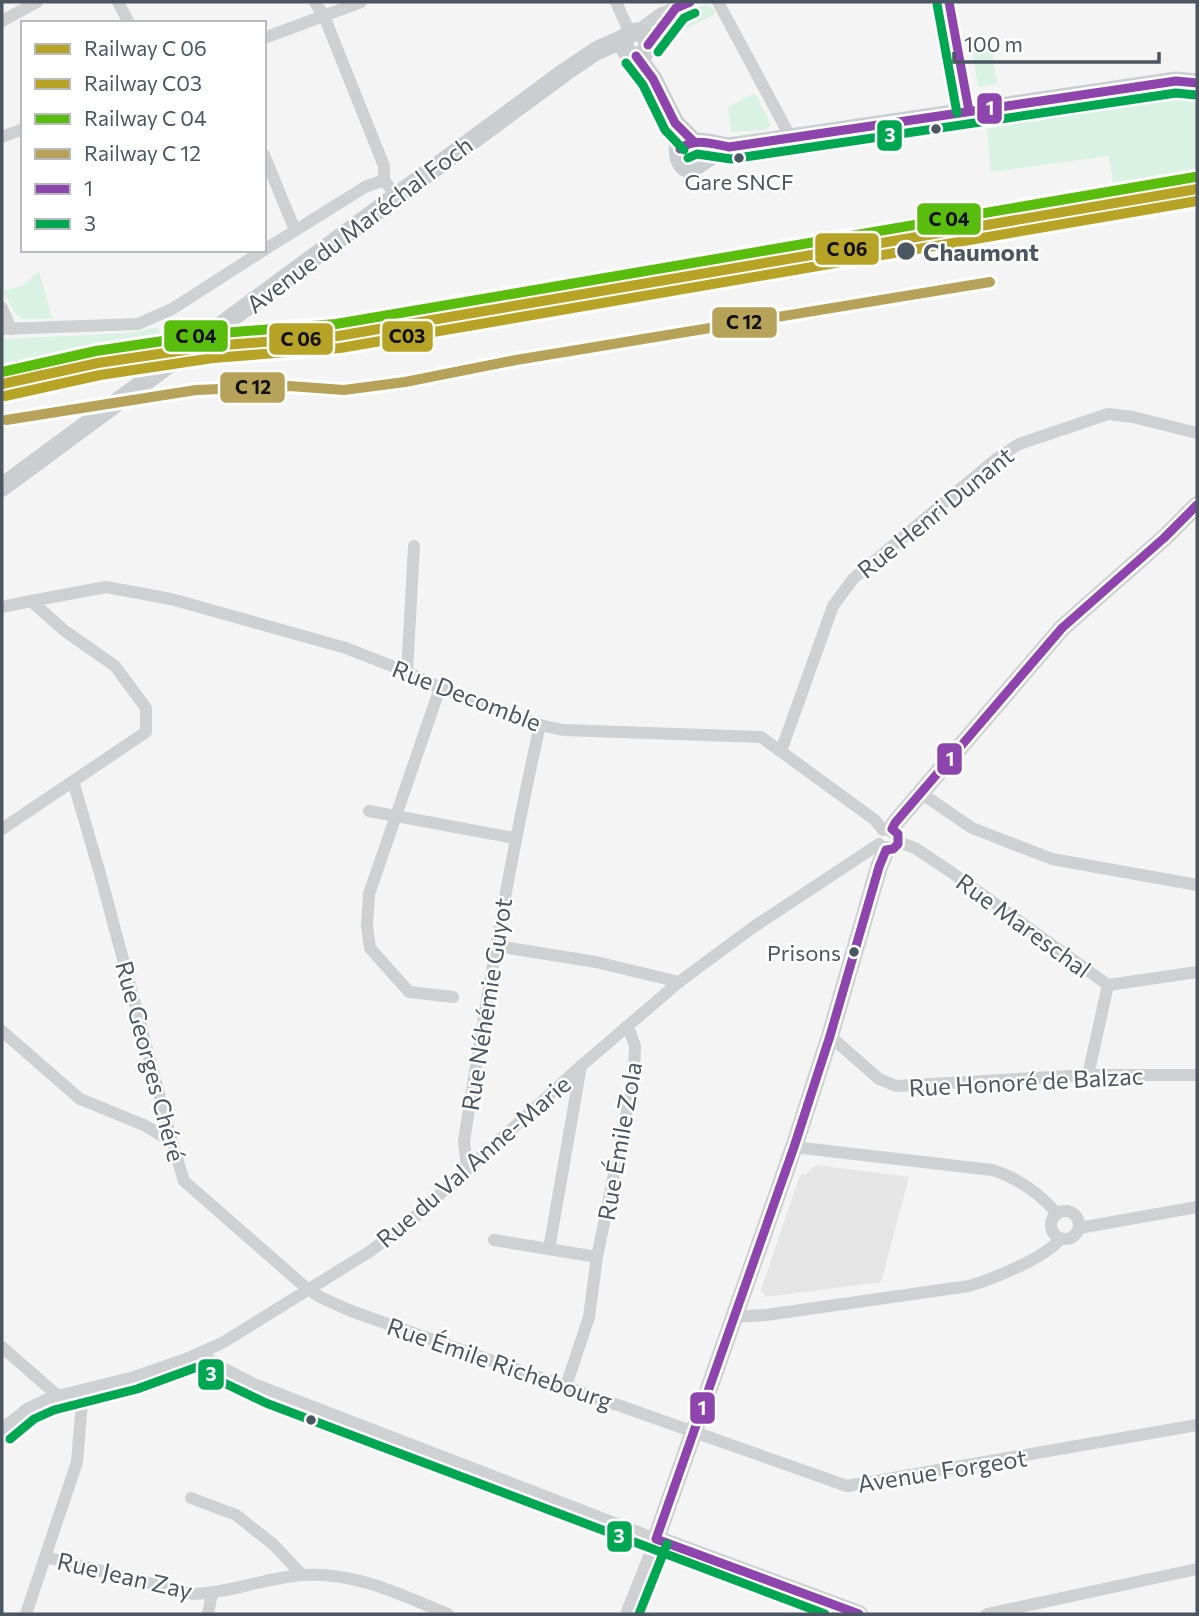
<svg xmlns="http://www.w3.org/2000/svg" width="1199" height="1616" font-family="Commissioner,sans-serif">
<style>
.education{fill:#e6e5e6}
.green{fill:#d9f2e3}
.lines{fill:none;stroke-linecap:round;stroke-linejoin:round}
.street{stroke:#ced0d2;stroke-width:12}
.secondary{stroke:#ced0d4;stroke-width:18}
.primary{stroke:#caced1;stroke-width:19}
.bus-1-casing{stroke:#fff;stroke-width:14}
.bus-2-casing{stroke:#fff;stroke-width:14}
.bus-1{stroke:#8e44ad;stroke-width:9}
.bus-2{stroke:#00a651;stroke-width:9}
.rail-1-casing{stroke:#fff;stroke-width:16}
.rail-2-casing{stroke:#fff;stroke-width:16}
.rail-3-casing{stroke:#fff;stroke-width:16}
.rail-4-casing{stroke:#fff;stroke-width:16}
.rail-1{stroke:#b7a325;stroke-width:10}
.rail-2{stroke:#b7a325;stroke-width:10}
.rail-3{stroke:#5abc0d;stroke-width:10}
.rail-4{stroke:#b6a258;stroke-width:10}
.bus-dot{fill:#4a5661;stroke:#fff;stroke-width:2.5}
.labels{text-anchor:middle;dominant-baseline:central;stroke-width:5;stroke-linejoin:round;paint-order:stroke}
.bus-label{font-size:22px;fill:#4a5661;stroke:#fff}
.street-label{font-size:24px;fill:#4a5661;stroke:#fff}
.stop-label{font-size:24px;font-weight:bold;fill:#4a5661;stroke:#fff;text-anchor:start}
.line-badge{stroke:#fff;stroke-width:2.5}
.badge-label{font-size:19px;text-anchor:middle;font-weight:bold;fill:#fff}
.pale-badge-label{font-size:19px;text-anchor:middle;font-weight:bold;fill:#111}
</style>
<rect width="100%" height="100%" fill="#f4f4f4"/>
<path class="education" d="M816,1165L909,1177L881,1282L766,1297L761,1290L798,1181L801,1174H806Z"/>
<g class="green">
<path d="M705,5L713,8L715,14L677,34L672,25L691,10Z"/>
<path d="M991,45L997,84L978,87L972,48Z"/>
<path d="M755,93L771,125L765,130L731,132L728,107Z"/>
<path d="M1182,97L1197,100V176L1114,189L1109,156L991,172L987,127Z"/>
<path d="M39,271L52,318C17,320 19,324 4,291L22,286Z"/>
<path d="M158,327L162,339L2,371V339L130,333Z"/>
</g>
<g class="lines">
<g class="street">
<path d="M118,2L129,23"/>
<path d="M315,2L324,16L384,166V180L396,196"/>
<path d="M616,2L630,33"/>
<path d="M718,2L791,138"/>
<path d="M949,2L969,111"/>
<path d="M2,21L37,2"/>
<path d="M635,32L660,14L690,2"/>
<path d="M264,38L361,2"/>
<path d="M648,45L676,8"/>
<path d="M2,137L23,129"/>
<path d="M264,155L295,230"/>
<path d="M264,250L365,187L384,180"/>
<path d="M2,308L11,329"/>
<path d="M2,329L138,324L172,309L264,250"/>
<path d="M31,601L106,587L171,599L346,648L407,672L440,688L540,725L563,730L761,737L875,820L883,830"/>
<path d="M2,607L31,601L65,631L115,666L146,708V732L2,829"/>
<path d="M407,672L414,546"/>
<path d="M440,688L369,894L367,926L370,948L409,992L453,997"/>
<path d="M781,751L833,606L853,579L996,459L1019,444L1108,414L1133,417L1197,433"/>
<path d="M73,781L99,870L172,1142L184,1181L304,1286L320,1297L351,1311L847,1486L1197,1425"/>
<path d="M921,793L972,828L1052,859L1197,885"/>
<path d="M369,811L514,838"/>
<path d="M899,842L915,848L951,872L1108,985L1197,972"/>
<path d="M496,946L596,962L679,982"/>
<path d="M2,1031L80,1099L144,1125L172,1142"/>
<path d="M830,1036L879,1079L896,1086L1088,1075H1197"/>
<path d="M1088,1075L1108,985"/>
<path d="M794,1147L992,1170C1016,1177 1041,1194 1057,1214"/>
<path d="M467,1169L464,1141C486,1002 509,863 540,725"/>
<circle cx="1065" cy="1225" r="14"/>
<path d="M1079,1228L1197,1207"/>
<path d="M494,1240L597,1257"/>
<path d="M549,1249L581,1066"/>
<path d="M734,1317L766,1315L969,1286C993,1279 1045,1258 1060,1239"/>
<path d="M2,1347L57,1395"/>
<path d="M203,1352L213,1363L254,1384L656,1539L626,1614"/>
<path d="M566,1386L589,1317L597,1257L634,1077L635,1046L630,1032L626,1027"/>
<path d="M2,1429L27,1409L50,1398L134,1377L186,1359L222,1343L369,1252L407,1224L581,1066L679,982L752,928L879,844"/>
<path d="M191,1498L236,1515L274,1545L302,1575"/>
<path d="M46,1557L193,1594C231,1593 267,1577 304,1575C356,1572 401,1595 448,1614"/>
<path d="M26,1614L77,1462L83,1390"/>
<path d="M208,1614L212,1593"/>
<path d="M987,1614L1197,1569"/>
</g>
<g class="secondary">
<path d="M892,829L895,823L1062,628L1164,538L1197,505"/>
<path d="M859,1614L656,1539L794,1147L830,1036L879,867L886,850"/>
</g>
<g class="primary">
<circle cx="636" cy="44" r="12"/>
<path d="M636,56L653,79L675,123L693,141"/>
<path d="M678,137C679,145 677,154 680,160C687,177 700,162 708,158C714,153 722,151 729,147"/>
<path d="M680,149C690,136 714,145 729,147L1176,81L1197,83"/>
<path d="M2,487L565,72L596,51L625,38"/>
</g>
<g class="bus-1-casing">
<g id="bus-1">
<path d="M949,2L969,111"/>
<path d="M648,45L676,8L690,2"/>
<path d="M636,56L653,79L675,123L693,141"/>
<path d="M680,149C694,137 712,144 729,147L1176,81L1197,83"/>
<path d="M859,1614L656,1539L794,1147L830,1036L879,867L886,850L893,849L898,844V834L892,829L895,823L1062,628L1164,538L1197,505"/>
</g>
</g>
<g class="bus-2-casing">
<g id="bus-2">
<path d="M937,4L957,113"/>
<path d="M658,52L684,18L695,13"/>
<path d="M626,63L643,85L665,130L684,150"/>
<path d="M688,158L697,154L731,159L1176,93L1196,95"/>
<path d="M10,1439L34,1419L54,1410L137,1389L200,1366L218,1380L266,1403L825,1614"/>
<path d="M639,1614L667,1544"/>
</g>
</g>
<use href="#bus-1" class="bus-1"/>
<use href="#bus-2" class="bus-2"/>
<g class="rail-1-casing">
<path id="rail-1" d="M2,384L98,363L212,346L338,336L1197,189"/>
</g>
<g class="rail-2-casing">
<path id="rail-2" d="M5,396L100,375L213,358L340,348L1197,201"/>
</g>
<g class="rail-3-casing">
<path id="rail-3" d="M2,372L96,351L210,334L336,324L1195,177"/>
</g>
<g class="rail-4-casing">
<path id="rail-4" d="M6,420L196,390L289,386L344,390L405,382L516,360L990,282"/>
</g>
<use href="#rail-1" class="rail-1"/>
<use href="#rail-2" class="rail-2"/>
<use href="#rail-3" class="rail-3"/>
<use href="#rail-4" class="rail-4"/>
</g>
<g class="bus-dot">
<circle cx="936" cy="129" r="6"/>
<circle cx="739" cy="158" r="6"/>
<circle cx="906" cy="251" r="10"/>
<circle cx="854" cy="952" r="6"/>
<circle cx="311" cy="1420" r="6"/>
</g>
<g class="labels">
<g class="bus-label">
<text x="739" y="181">Gare SNCF</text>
<text x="841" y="952" text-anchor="end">Prisons</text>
</g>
<g class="street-label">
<text transform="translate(359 224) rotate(-37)">Avenue du Maréchal Foch</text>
<text transform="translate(935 512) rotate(-39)">Rue Henri Dunant</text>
<text transform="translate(467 695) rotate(21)">Rue Decomble</text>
<text transform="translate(1024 925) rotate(36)">Rue Mareschal</text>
<text transform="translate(486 1004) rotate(-81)">Rue Néhémie Guyot</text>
<text transform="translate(151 1061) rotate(75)">Rue Georges Chéré</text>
<text transform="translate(1026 1081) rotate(-3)">Rue Honoré de Balzac</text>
<text transform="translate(619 1141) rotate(-80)">Rue Émile Zola</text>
<text transform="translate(473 1161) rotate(-41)">Rue du Val Anne-Marie</text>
<text transform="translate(500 1363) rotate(19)">Rue Émile Richebourg</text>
<text transform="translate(942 1470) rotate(-9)">Avenue Forgeot</text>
<text transform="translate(125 1575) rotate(13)">Rue Jean Zay</text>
</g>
<g class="stop-label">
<text x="923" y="251">Chaumont</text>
</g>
</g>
<g class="line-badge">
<rect x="976" y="92" width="27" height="33" rx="7" fill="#8e44ad"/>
<rect x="876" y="119" width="27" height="33" rx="7" fill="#00a651"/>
<rect x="916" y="202" width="66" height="34" rx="7" fill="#5abc0d"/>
<rect x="814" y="232" width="66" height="34" rx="7" fill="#b7a325"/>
<rect x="711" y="306" width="67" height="33" rx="7" fill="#b6a258"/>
<rect x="163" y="319" width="66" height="34" rx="7" fill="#5abc0d"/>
<rect x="381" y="320" width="53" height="33" rx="7" fill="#b7a325"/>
<rect x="268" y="322" width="66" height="34" rx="7" fill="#b7a325"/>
<rect x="219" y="371" width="67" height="33" rx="7" fill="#b6a258"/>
<rect x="936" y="742" width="27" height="34" rx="7" fill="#8e44ad"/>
<rect x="197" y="1358" width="28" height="33" rx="7" fill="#00a651"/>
<rect x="689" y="1391" width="27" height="34" rx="7" fill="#8e44ad"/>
<rect x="606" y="1520" width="27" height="33" rx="7" fill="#00a651"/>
</g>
<g class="badge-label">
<text x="990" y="115">1</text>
<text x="890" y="142">3</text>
<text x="950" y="766">1</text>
<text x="211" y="1381">3</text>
<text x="702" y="1415">1</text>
<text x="619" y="1543">3</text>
</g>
<g class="pale-badge-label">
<text x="949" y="226">C 04</text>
<text x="847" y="256">C 06</text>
<text x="744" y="329">C 12</text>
<text x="196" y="343">C 04</text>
<text x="407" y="343">C03</text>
<text x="301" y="346">C 06</text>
<text x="253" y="394">C 12</text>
</g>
<rect width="1199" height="1616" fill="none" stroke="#4a5661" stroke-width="7"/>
<rect x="21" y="21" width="245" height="231" fill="#ffffff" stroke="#b7bbc0" stroke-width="2"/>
<rect x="35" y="44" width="35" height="10" fill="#b7a325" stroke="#b7bbc0" stroke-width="2"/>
<text x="84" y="56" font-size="21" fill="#4a5661">Railway C 06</text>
<rect x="35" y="79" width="35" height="10" fill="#b7a325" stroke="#b7bbc0" stroke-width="2"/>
<text x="84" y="91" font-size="21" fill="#4a5661">Railway C03</text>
<rect x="35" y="114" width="35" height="10" fill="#5abc0d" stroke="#b7bbc0" stroke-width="2"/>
<text x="84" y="126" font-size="21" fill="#4a5661">Railway C 04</text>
<rect x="35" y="149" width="35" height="10" fill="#b6a258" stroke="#b7bbc0" stroke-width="2"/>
<text x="84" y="161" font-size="21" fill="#4a5661">Railway C 12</text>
<rect x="35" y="184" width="35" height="10" fill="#8e44ad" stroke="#b7bbc0" stroke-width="2"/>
<text x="84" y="196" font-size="21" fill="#4a5661">1</text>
<rect x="35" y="219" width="35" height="10" fill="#00a651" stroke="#b7bbc0" stroke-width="2"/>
<text x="84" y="231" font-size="21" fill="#4a5661">3</text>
<path d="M954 52v10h205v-10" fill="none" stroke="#4a5661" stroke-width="3.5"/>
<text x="964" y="52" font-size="21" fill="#4a5661" stroke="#ffffff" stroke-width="5" paint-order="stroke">100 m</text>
</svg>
